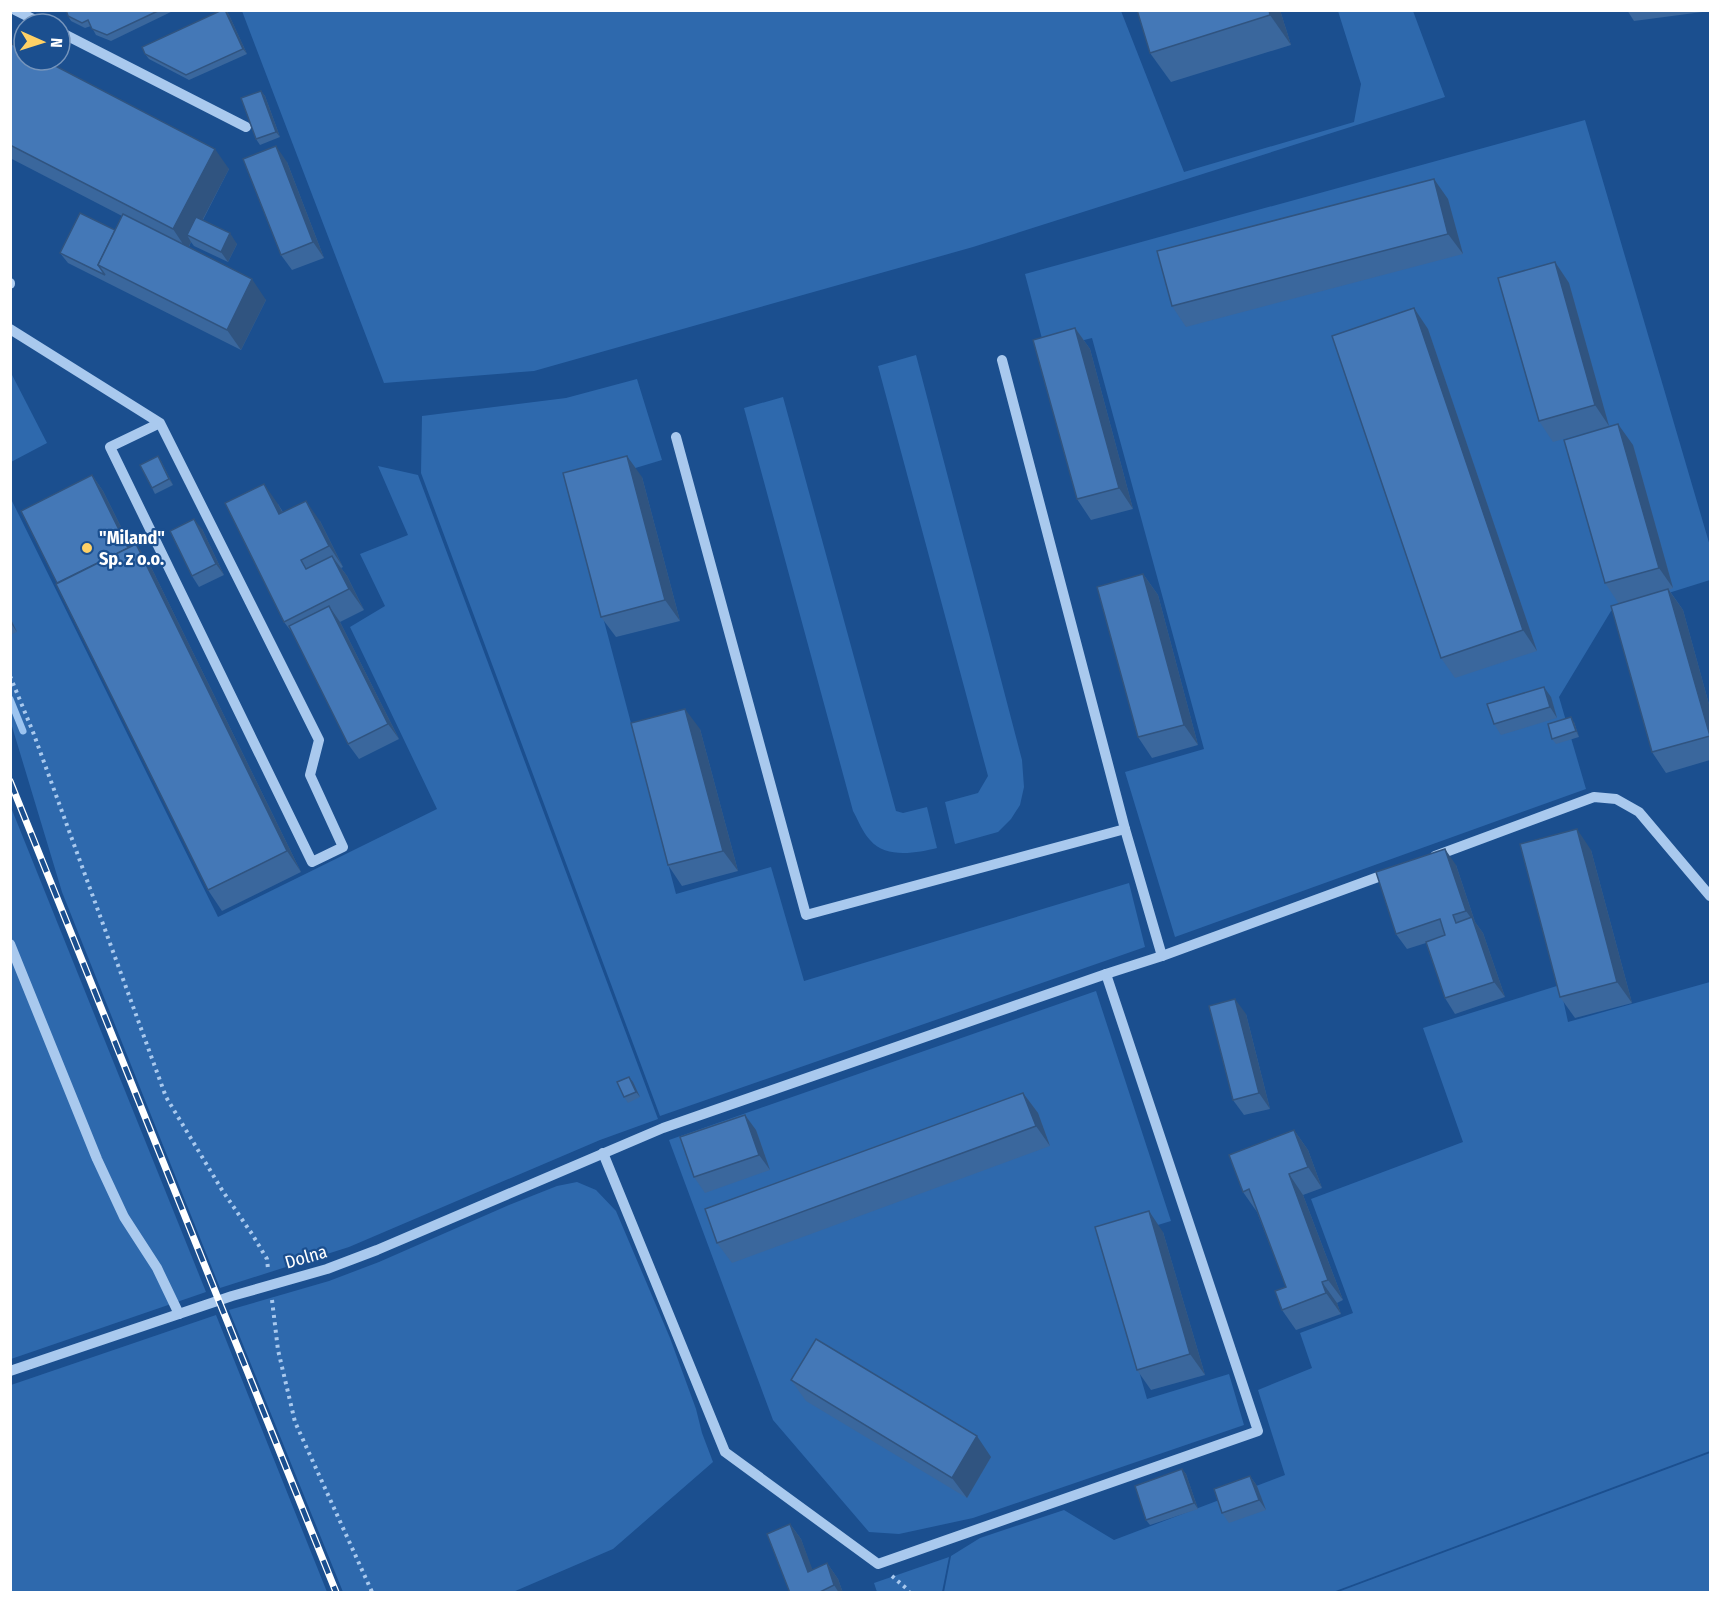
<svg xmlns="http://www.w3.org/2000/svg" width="1721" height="1603" font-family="'Fira Sans Condensed',sans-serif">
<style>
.green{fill:#2e69ad}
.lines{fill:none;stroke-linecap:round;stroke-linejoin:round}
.stream{stroke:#9cc4f0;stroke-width:7}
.path{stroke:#a9c9ee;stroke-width:4;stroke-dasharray:3 4.5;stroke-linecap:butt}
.minor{stroke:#a9c9ee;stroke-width:10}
.rail-casing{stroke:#fff;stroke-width:7}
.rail{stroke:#1b4f8f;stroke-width:4.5;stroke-dasharray:14;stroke-linecap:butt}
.wall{fill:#3a679d}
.shaded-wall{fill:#305480}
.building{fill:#4478b7;stroke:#305480;stroke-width:1.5}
.poi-dot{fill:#ffd166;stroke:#1b4f8f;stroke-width:2}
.labels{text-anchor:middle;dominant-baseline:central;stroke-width:4.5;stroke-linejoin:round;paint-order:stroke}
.poi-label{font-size:18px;font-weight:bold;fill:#fff;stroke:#1b4f8f;text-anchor:start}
.street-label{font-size:18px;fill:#fff;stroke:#1b4f8f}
</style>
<rect width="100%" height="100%" fill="#1b4f8f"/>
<g class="green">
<path d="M242,11H1121L1184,172L1354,122L1361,84L1338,11H1413L1445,97L973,247L534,371L384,383Z"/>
<path d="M1585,120L1710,546V580L1611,611L1559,697L1586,789L1175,937L1125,772L1204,749L1092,338L1045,350L1025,274Z"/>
<path d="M916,355L1022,760L1024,787L1020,805L1011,819L998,832L955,844L945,802L978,793L988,776L878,366Z"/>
<path d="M10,371L47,443L11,462H10Z"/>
<path d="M637,379L662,460L569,488L676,894L771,867L804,981L1129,883L1145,947L660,1116L421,473L422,416L566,398Z"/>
<path d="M783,397L896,811L903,813L927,807L937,848C916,853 886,859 870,840C863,833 858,820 853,811L744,408Z"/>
<path d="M378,466L418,475L658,1119L600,1140L349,1247L220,1288L62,892L11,723L10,497L218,917L437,809L350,627L385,606L360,554L408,535Z"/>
<path d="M10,805L206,1292L11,1359H10Z"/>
<path d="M1710,982V1451L1333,1592H944L951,1556L980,1538L1064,1510L1114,1540L1285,1475L1258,1390L1312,1368L1300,1333L1353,1313L1311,1199L1463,1142L1423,1028L1560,985L1568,1022Z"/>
<path d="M1096,991L1171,1221L1102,1242L1147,1399L1229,1374L1244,1425L973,1518L899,1534L869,1532L773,1420L669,1140Z"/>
<path d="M577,1182L596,1190L616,1211L670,1338L696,1409L702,1433L713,1462L613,1549L513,1592H343L229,1310L329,1281L379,1262L509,1205L557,1186Z"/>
<path d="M216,1315L327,1592H11V1385Z"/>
<path d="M1710,1453V1592H1338Z"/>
<path d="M949,1557L942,1592H877L874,1583Z"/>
</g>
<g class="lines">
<path class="stream" d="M10,699L23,731"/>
<g class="path">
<path d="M10,676L33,732L166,1097L222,1190L252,1234L267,1259L268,1269"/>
<path d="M272,1300L278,1350L295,1422L372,1592"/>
<path d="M892,1576L907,1589L909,1592"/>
</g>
<g class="minor">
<path d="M15,10L43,24"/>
<path d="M60,32L246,127"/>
<path d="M10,283V284"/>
<path d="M10,329L160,423L319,740L310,775L343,847L312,862L110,447L160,423"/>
<path d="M1002,360L1125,829L1162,956"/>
<path d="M676,437L806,915L1125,829"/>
<path d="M1435,856L1594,797L1616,799L1639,812L1710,896"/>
<path d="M10,944L97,1159L124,1217L157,1268L179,1314"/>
<path d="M603,1153L725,1452L878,1564L1258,1431L1106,974"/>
<path d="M10,1371L232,1296L327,1269L377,1250L663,1128L1106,974L1162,956L1389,873"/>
</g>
<g class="rail-casing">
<path id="rail" d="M10,781L336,1592"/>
</g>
<use href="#rail" class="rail"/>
</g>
<g class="wall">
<path d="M66,10H175L111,41L96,35L91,26L85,28L71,21L68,16Z"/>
<path d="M226,10L229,15L247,54L189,80L149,59L145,54Z"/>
<path d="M1280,10L1291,45L1171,82L1150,53Z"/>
<path d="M1627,10H1710V11L1634,21Z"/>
<path d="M10,43L229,169L203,220L237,244L228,262L194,246L191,242L189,247L266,300L241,350L68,263L60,253L115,230L122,216L10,158Z"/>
<path d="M261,91L265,96L280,137L260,145L256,139Z"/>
<path d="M287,162L324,258L292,270L281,255Z"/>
<path d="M1448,199L1463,254L1186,327L1172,306Z"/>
<path d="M1555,262L1569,283L1609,426L1553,442L1539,421Z"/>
<path d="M1075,328L1090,349L1133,509L1091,520L1077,499Z"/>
<path d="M1428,329L1537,651L1455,678L1441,658Z"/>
<path d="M1633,445L1673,588L1669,590L1683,610L1710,708V760L1666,773L1652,752L1619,604L1605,583Z"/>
<path d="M161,461L173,485L155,494L152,488Z"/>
<path d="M92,475L103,491L131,547L136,544L150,565L301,872L222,911L208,890L57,583Z"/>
<path d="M642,477L680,621L616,637L601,617Z"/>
<path d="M278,504L283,512L320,521L343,567L341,568L347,576L364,610L340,622L399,739L359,759L348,744L294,635L284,622Z"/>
<path d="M202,529L224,575L199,587L192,576Z"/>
<path d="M1143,574L1158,595L1198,745L1152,758L1138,737Z"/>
<path d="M10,617L17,632L10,635Z"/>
<path d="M1551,697L1557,718L1501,735L1494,724Z"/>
<path d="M1574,722L1579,737L1556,744L1552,739Z"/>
<path d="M700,729L738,871L682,886L668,865Z"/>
<path d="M1591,850L1632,1003L1575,1018L1560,997Z"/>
<path d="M1456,865L1475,922L1483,933L1505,997L1455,1014L1445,998L1426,943L1407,949L1396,934Z"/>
<path d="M1246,1014L1270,1109L1244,1115L1233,1100Z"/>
<path d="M629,1077L633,1082L640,1097L628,1103L624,1097Z"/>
<path d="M1023,1093L1038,1113L1050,1146L732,1263L717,1243Z"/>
<path d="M756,1130L770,1170L705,1193L694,1177Z"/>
<path d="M1294,1130L1308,1150L1322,1188L1303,1195L1343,1300L1337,1303L1341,1314L1296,1330L1282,1310L1286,1287L1257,1212L1243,1192Z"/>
<path d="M1163,1232L1205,1375L1151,1390L1137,1370Z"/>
<path d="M791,1380L991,1457L967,1498L806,1401Z"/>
<path d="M1182,1469L1186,1474L1198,1509L1150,1525L1146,1520Z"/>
<path d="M1250,1476L1257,1486L1266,1510L1229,1523L1222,1513Z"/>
<path d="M790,1524L801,1539L812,1570L827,1563L838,1579L843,1593H790Z"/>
</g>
<g class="shaded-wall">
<path d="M225,10L229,15L247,54L243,49Z"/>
<path d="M1269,10H1280L1291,45L1270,15Z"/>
<path d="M261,91L265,96L280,137L276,132Z"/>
<path d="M276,146L287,162L324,258L313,242Z"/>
<path d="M215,149L229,169L193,238L187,235L191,242L187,250L173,229Z"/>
<path d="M1434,179L1448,199L1463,254L1448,234Z"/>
<path d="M230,233L237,244L228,262L221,252Z"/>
<path d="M1555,262L1569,283L1609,426L1595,405Z"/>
<path d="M252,279L266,300L241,350L227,330Z"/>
<path d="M1414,308L1428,329L1537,651L1523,630Z"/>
<path d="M1075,328L1090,349L1133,509L1119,488Z"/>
<path d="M1618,424L1633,445L1673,588L1659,568Z"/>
<path d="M158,456L161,461L173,485L169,479Z"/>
<path d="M627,456L642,477L680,621L665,600Z"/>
<path d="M92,475L103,491L142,569L131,553Z"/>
<path d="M264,484L278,504L294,535L279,514Z"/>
<path d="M306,501L320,521L343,567L329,546Z"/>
<path d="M194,519L202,529L224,575L216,564Z"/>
<path d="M136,544L150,565L301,872L287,851Z"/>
<path d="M332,556L347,576L364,610L349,589Z"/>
<path d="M1143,574L1158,595L1198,745L1184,725Z"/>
<path d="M1668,589L1683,610L1710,708V737Z"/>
<path d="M329,606L340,622L399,739L388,724Z"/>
<path d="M10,617L17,632L10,622Z"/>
<path d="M1544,687L1551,697L1557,718L1550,707Z"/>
<path d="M685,709L700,729L738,871L723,851Z"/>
<path d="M1571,717L1574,722L1579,737L1576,731Z"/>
<path d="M1577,829L1591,850L1632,1003L1617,982Z"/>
<path d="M1445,849L1456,865L1475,922L1483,933L1505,997L1494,982L1474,922L1466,911Z"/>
<path d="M1235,999L1246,1014L1270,1109L1259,1093Z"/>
<path d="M629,1077L633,1082L640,1097L636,1092Z"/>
<path d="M1023,1093L1038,1113L1050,1146L1036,1126Z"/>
<path d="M745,1115L756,1130L770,1170L759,1155Z"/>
<path d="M1294,1130L1308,1150L1322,1188L1308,1167Z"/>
<path d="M1289,1174L1303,1195L1343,1300L1328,1280Z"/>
<path d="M1149,1211L1163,1232L1205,1375L1190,1354Z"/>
<path d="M1322,1282L1337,1303L1341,1314L1326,1293Z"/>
<path d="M977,1436L991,1457L967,1498L952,1478Z"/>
<path d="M1182,1469L1186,1474L1198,1509L1194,1503Z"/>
<path d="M1250,1476L1257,1486L1266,1510L1259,1500Z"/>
<path d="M790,1524L801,1539L819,1587L808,1572Z"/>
<path d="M827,1563L838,1579L843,1593H839L834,1585Z"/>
</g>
<g class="building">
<path d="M66,10H160L107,35L92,29L88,20L82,23L68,16Z"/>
<path d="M222,10H225L243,49L186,75L145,54L142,47Z"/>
<path d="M1137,10H1269L1270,15L1150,53Z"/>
<path d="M10,43L24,50V60H44L215,149L173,229L10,145Z"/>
<path d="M261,91L276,132L256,139L241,98Z"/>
<path d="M276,146L313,242L281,255L243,159Z"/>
<path d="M1434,179L1448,234L1172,306L1157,251Z"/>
<path d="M80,213L115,230L98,265L105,275L60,253Z"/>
<path d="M123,214L252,279L227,330L98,265Z"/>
<path d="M196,217L230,233L221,252L187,235Z"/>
<path d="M1555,262L1595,405L1539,421L1498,278Z"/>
<path d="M1414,308L1523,630L1441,658L1332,336Z"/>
<path d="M1075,328L1119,488L1077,499L1033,340Z"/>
<path d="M1618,424L1659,568L1605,583L1564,440Z"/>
<path d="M158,456L169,479L152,488L140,465Z"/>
<path d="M627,456L665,600L601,617L563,473Z"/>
<path d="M92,475L128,548L57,583L21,511Z"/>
<path d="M264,484L279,514L306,501L329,546L301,560L306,569L332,556L349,589L284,622L225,503Z"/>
<path d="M194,519L216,564L192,576L170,531Z"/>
<path d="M136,544L287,851L208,890L56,584Z"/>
<path d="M1143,574L1184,725L1138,737L1097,587Z"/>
<path d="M1668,589L1710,736L1652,752L1611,606Z"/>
<path d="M329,606L388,724L348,744L289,626Z"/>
<path d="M1544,687L1550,707L1494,724L1487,704Z"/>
<path d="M685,709L723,851L668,865L631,723Z"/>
<path d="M1571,717L1576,731L1552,739L1548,724Z"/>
<path d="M1577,829L1617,982L1560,997L1520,844Z"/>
<path d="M1445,849L1466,911L1453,915L1456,923L1472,917L1494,982L1445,998L1426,942L1445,935L1440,919L1396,934L1376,872Z"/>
<path d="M1235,999L1259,1093L1233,1100L1209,1006Z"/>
<path d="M629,1077L636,1092L624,1097L617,1082Z"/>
<path d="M1023,1093L1036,1126L717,1243L705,1209Z"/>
<path d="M745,1115L759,1155L694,1177L680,1137Z"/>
<path d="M1294,1130L1308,1167L1289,1174L1328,1280L1322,1282L1326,1293L1282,1310L1275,1291L1286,1287L1249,1189L1243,1192L1229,1155Z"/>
<path d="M1149,1211L1190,1354L1137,1370L1095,1227Z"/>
<path d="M816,1339L977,1436L952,1478L791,1380Z"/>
<path d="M1182,1469L1194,1503L1146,1520L1135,1486Z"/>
<path d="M1250,1476L1259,1500L1222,1513L1214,1489Z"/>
<path d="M790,1524L808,1572L827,1563L834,1585L818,1593H790L767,1534Z"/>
</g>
<circle class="poi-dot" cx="87" cy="548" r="6"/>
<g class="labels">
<g class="poi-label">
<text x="99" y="538">"Miland"<tspan x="99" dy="21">Sp. z o.o.</tspan></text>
</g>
<g class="street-label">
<text transform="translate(306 1257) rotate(-16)">Dolna</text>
</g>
</g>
<rect width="1721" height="1603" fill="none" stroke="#ffffff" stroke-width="24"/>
<g transform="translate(42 42) rotate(93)"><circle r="28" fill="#1b4f8f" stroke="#7695bc" stroke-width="1.5"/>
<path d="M0-4.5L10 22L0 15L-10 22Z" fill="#ffd166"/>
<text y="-9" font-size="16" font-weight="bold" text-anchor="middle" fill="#ffffff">N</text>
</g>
</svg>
